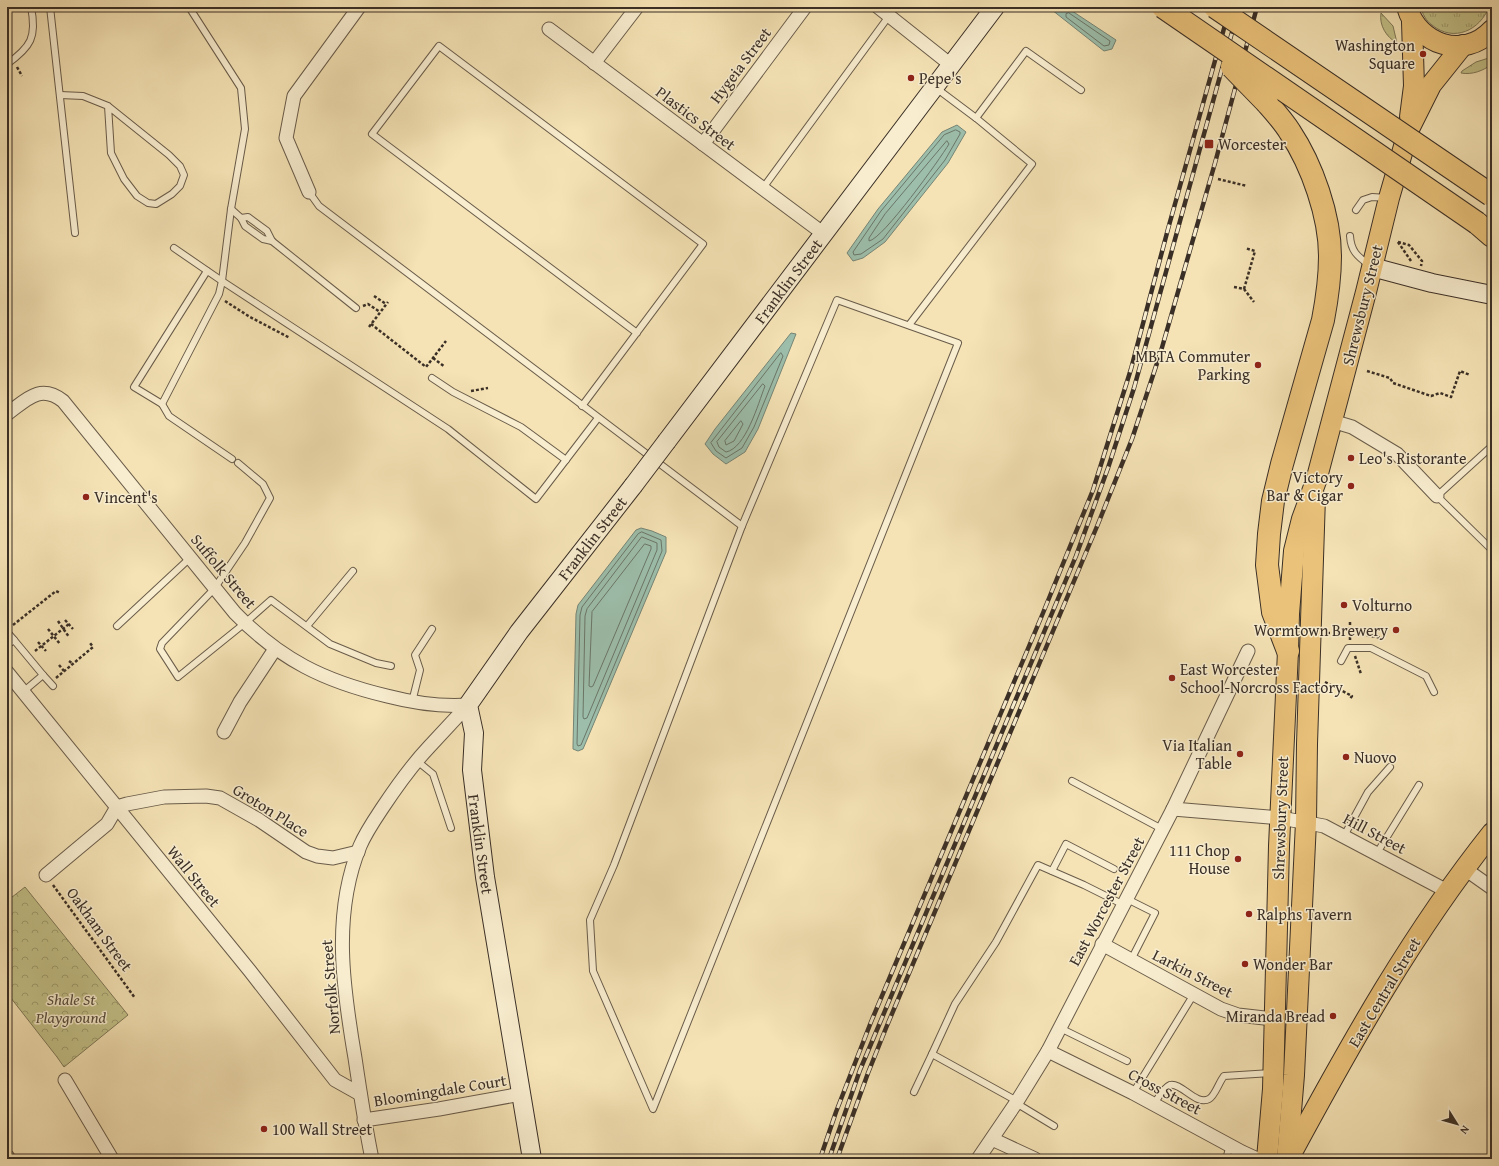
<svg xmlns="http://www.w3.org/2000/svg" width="1499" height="1166" font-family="'Gentium Book Plus',serif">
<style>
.grass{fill:url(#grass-tufts);stroke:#7e7857}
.park{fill:url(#park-crowns);stroke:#7e7857}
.water{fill:#9cbeab;stroke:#758576}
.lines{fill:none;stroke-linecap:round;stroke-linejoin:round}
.shore{stroke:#6b7668;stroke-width:1}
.lane-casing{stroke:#695c4a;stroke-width:8}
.street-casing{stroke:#695c4a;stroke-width:15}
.secondary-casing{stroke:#3a2f26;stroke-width:20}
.primary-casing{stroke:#3a2f26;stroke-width:22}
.highway-casing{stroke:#3a2f26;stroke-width:24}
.path{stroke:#3a2f26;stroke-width:2.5;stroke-dasharray:3 2;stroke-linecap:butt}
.lane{stroke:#f8edcf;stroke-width:6}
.street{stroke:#f8edcf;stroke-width:13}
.secondary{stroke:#f8edcf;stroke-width:18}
.primary{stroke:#eac27a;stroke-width:20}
.highway{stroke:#eac27a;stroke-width:22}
.rail-casing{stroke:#3a2f26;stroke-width:4.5}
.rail{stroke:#f8edcf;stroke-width:3;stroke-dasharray:9;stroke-linecap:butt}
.secondary-bridge-casing{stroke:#3a2f26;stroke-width:20;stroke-linecap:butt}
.highway-bridge-casing{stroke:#3a2f26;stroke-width:24;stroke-linecap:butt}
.secondary-bridge{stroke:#f8edcf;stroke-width:18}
.highway-bridge{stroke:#eac27a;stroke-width:22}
.poi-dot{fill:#8f2418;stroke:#f8edcf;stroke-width:1.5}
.labels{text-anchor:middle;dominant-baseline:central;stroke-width:3;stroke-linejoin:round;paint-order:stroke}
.poi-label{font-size:16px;fill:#3a2f26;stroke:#f8edcf;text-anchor:start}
.street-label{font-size:16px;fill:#3a2f26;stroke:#f8edcf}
.park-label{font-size:16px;font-style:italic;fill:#554c3a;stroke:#f8edcf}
</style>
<defs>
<pattern id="grass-tufts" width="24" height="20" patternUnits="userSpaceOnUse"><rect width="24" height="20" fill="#c3c188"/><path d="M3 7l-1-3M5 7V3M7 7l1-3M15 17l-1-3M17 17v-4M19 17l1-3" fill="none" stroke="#9f9d6f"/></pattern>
<pattern id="park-crowns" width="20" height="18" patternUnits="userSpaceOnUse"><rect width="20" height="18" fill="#c3c188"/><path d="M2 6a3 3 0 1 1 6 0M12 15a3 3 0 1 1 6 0" fill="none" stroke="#9f9d6f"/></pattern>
</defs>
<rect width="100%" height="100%" fill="#f5e3b5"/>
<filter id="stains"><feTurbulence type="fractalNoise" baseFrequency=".005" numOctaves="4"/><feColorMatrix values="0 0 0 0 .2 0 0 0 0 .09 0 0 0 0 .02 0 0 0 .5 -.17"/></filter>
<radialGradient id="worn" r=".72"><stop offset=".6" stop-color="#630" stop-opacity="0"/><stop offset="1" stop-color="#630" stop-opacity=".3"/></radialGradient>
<g class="grass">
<path d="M1420,7H1489C1480,30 1454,43 1432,25C1426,21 1423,14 1420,7Z"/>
<path d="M1381,13L1393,26L1397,43C1386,37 1379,25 1381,13Z"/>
<path d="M1492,57V64C1483,71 1472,75 1461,73L1462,71L1476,62Z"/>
</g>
<path class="park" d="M25,887L128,1015L64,1067L57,1057L7,993V901Z"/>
<g class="water">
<path d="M1053,7H1066L1116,40L1112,49L1104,51L1052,10Z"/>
<path d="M957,125L966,132L948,163L885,242L863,258L853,261L847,253L878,209L942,132Z"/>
<path d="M791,333L796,334L758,429L745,452L726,464L713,454L705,444L715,429Z"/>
<path d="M641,528L652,531L666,537V552L583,749L578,751L573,749V746L576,614L578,605L636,530Z"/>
</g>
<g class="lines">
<g class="shore">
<path d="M1069,13L1110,41L1109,45L1104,46L1066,17V14Z"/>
<path d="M956,130L960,132V134L945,160L883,239L861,254L854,255L853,252L881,211L944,135Z"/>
<path d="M947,141L949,144C940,159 883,239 869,241V238L885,214Z"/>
<path d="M781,353L783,356L754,427L742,448L726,458L716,451L711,443Z"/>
<path d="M763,384L765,386C758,404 746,448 726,452L719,447L717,442Z"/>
<path d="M741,421L743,424L734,441L726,445L725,441Z"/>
<path d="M642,532L661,540L662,551L581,745L578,746L577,744L580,615L582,607L638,534Z"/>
<path d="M642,537L657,543V550L587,718L584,719L583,717L585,616L587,609Z"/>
<path d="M645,544L651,546V549L593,686L591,687L589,686L592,612Z"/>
</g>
<g class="lane-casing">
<g id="lane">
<path d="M50,7L75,233"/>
<path d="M189,7L241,88L245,129L231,209L222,281L219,294L162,404L134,387L207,271"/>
<path d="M7,64C31,47 37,37 31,7"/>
<path d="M936,88L976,118L1026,51L1081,90"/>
<path d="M60,95L83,96L108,106L169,155L180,166L184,175L180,186L172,194L156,204L148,203L137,196L124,179L111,153L108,106"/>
<path d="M763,188L889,16"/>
<path d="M309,192L319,206L742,526"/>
<path d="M231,209L241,218L245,226L263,239L272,241"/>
<path d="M1356,210L1363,200L1372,197L1387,198"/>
<path d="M241,218L248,217L267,231L272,241L356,308"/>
<path d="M1350,236C1351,251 1357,256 1369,265"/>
<path d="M174,248L222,281L448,429L536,499L598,418"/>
<path d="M837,300L958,343L653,1109L593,971L590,920L614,865L742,526Z"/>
<path d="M909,325L1032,164L976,118"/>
<path d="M432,378L453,392L521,427L566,460"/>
<path d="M162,404L169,416L232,459"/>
<path d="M582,406L703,244L439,46L372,134L637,333"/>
<path d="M1492,446L1437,496L1492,550"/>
<path d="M238,463L263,484L270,498L245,543L214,589L162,643L160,649L178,677L245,623L271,600L330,644L376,663L391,666"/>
<path d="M117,626L190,558"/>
<path d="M307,626L353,571"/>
<path d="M7,632L14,640"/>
<path d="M7,645L14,640L43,675L24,691"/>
<path d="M1341,661L1348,648H1371L1426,676L1434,692"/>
<path d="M43,675L53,686"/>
<path d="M412,702L420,670L415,655L432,629"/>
<path d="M417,761L433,774L451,828"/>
<path d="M1072,781L1162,829"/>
<path d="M1344,836L1368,792L1390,767"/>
<path d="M1377,853L1419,785"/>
<path d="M1052,871L1066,844L1114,869"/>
<path d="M1127,899L1155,913L1131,960"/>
<path d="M1060,1028L1127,1061"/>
<path d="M914,1092L932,1054"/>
<path d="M1133,1093L1194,994"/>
<path d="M1017,1101L932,1054L955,1004L996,942L1038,865L1084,885L1124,905"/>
<path d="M1016,1103L1054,1126"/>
<path d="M1154,1104C1158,1098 1163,1088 1170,1085C1181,1082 1196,1106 1209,1099C1215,1096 1219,1082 1224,1076L1271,1073"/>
<path d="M1226,1159L1230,1145"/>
</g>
</g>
<g class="street-casing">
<g id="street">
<path d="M878,7L951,65"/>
<path d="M549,29L824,234"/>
<path d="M594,63L637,7"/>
<path d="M703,144L805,7"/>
<path d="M309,192L286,138L294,96L359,7"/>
<path d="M7,414C26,400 40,383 63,401L235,613C281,660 324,681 387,696C414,703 440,707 468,705"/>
<path d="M1332,421L1352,427L1397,454L1437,496"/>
<path d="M7,672L250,971L335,1080L360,1094"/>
<path d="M224,732L240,702L275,649"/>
<path d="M1173,809L1281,818L1324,826L1449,892"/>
<path d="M1465,869L1492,888"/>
<path d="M46,875L107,824L117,807L127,804L164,797L206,796L220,798L259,820L306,852L317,856L333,858L358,852"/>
<path d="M1102,944L1221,1009L1238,1015L1273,1019"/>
<path d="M1048,1051L1133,1093L1242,1152L1255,1158L1266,1159"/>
<path d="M65,1080L112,1159"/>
<path d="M364,1120L439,1109L521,1094"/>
<path d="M992,1139L1035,1159"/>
<path d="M7,1156L9,1159"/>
<path d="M372,1159C365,1125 360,1092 355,1058C343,988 332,914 360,846C366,832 375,819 383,807C397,786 412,765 429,747C442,733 455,719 468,705"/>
<path d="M978,1159L1016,1103L1048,1051L1173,809L1248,651"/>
</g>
</g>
<g class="secondary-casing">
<g id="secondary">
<path d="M1372,267L1432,283L1492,295"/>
<path d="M667,441L995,7"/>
<path d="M532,1159L485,877L472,770L474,733L468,705L519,632L633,486"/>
</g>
</g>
<g class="primary-casing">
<g id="primary">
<path d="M1407,7C1418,45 1464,60 1492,30"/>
<path d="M1410,117L1414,86L1412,22"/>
<path d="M1291,1154C1351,1043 1413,932 1492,833"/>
<path d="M1267,1159L1273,1089L1279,846L1288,651L1289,614L1294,551L1302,519L1316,481L1366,292L1389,198L1409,129L1431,85L1463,45"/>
<path d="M1287,1159L1294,1075L1306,822L1307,744L1315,497"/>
</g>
</g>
<g class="highway-casing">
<g id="highway">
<path d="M1267,103C1275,112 1284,122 1290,132C1312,165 1330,216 1330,256C1330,277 1327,299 1323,320L1282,464L1273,501L1269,534L1267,565L1273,612L1288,651"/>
<path d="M1477,223L1492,236"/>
</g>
</g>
<g class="path">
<path d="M17,67L22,76"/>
<path d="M1218,179L1247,186"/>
<path d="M1398,242L1409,245L1422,261L1421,266"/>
<path d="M1398,242L1411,261"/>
<path d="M1234,287L1244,289L1254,302"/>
<path d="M1244,289L1255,251L1245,248"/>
<path d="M374,296L386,304"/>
<path d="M225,301L250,317L290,338"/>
<path d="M363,306L368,304L380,312"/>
<path d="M371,324L426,367L446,341"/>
<path d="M369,327L388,302"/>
<path d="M433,358L445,367"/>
<path d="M1367,371L1390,378L1393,383L1431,396L1440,393L1451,397L1460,371L1470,375"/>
<path d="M471,391L488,388"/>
<path d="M65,620L73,629"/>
<path d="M58,621L69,637"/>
<path d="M1350,622V640"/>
<path d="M13,625L56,591L60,593"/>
<path d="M48,629L60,644"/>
<path d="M1327,633H1350L1383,638"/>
<path d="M38,642L46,651"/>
<path d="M35,651L69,624"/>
<path d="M1355,656L1361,674"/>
<path d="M69,661L73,664"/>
<path d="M59,665L64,671"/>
<path d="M56,678L93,647L90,643"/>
<path d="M1325,682L1352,696L1350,699"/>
<path d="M53,885L135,998"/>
</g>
<use href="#lane" class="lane"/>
<use href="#street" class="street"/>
<use href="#secondary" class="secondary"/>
<use href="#primary" class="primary"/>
<use href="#highway" class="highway"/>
<g class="rail-casing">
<g id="rail">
<path d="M820,1159L836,1112L871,1022L1043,613L1093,490L1131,369L1168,229L1230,7"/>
<path d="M829,1159L860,1070L879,1025L1076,556L1108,468L1134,388L1239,7"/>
<path d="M837,1159L868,1073L886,1028L1098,524L1132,439L1161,351L1215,163L1257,7"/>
</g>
</g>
<use href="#rail" class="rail"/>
<g class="secondary-bridge-casing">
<path id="secondary-bridge" d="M633,486L667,441"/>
</g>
<g class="highway-bridge-casing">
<g id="highway-bridge">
<path d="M1163,7L1477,223"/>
<path d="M1215,7L1491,195"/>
<path d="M1232,67L1267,103"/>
</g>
</g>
<use href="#secondary-bridge" class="secondary-bridge"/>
<use href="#highway-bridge" class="highway-bridge"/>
</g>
<g class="poi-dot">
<circle cx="1423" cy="54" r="4"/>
<circle cx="911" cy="78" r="4"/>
<rect x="1204" y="139" width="10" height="10" rx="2"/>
<circle cx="1258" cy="365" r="4"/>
<circle cx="1351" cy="458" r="4"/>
<circle cx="1351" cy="486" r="4"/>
<circle cx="86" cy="497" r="4"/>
<circle cx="1344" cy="605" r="4"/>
<circle cx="1396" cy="630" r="4"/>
<circle cx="1172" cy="678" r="4"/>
<circle cx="1240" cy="754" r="4"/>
<circle cx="1346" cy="757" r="4"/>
<circle cx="1238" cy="859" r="4"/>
<circle cx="1249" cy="914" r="4"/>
<circle cx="1245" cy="964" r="4"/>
<circle cx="1333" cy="1016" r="4"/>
<circle cx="264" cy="1129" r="4"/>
</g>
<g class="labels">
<g class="poi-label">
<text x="1415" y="45" text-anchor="end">Washington<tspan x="1415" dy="18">Square</tspan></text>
<text x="919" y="78">Pepe's</text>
<text x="1218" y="144">Worcester</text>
<text x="1250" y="356" text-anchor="end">MBTA Commuter<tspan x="1250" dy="18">Parking</tspan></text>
<text x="1359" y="458">Leo's Ristorante</text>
<text x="1343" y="477" text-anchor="end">Victory<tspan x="1343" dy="18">Bar &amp; Cigar</tspan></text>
<text x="94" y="497">Vincent's</text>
<text x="1352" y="605">Volturno</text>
<text x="1388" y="630" text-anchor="end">Wormtown Brewery</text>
<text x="1180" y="669">East Worcester<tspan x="1180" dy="18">School-Norcross Factory</tspan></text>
<text x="1232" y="745" text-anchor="end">Via Italian<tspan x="1232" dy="18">Table</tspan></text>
<text x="1354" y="757">Nuovo</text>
<text x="1230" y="850" text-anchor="end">111 Chop<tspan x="1230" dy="18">House</tspan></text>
<text x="1257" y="914">Ralphs Tavern</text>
<text x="1253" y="964">Wonder Bar</text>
<text x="1325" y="1016" text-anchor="end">Miranda Bread</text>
<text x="272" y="1129">100 Wall Street</text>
</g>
<g class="street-label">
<text transform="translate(740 65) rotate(-53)">Hygeia Street</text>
<text transform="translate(696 118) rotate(37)">Plastics Street</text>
<text transform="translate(788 281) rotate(-53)">Franklin Street</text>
<text transform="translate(1362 305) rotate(-76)">Shrewsbury Street</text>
<text transform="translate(592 538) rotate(-52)">Franklin Street</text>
<text transform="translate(224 571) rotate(50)">Suffolk Street</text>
<text transform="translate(271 810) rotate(32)">Groton Place</text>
<text transform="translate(1280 818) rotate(-88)">Shrewsbury Street</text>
<text transform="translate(1375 833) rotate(28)">Hill Street</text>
<text transform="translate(481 844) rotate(82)">Franklin Street</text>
<text transform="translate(194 876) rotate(51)">Wall Street</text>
<text transform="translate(1106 901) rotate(-62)">East Worcester Street</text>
<text transform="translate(100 929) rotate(54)">Oakham Street</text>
<text transform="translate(1193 973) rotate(27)">Larkin Street</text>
<text transform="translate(330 987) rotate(-95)">Norfolk Street</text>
<text transform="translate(1384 992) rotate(-59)">East Central Street</text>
<text transform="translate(440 1090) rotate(-9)">Bloomingdale Court</text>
<text transform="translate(1165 1091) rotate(28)">Cross Street</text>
</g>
<g class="park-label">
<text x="71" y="999">Shale St<tspan x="71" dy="18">Playground</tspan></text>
</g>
</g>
<rect width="1499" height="1166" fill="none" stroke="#f5e3b5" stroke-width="24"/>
<rect x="8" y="8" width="1483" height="1150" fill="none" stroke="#3a2f26" stroke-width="2"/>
<rect x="12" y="12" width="1475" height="1142" fill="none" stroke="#3a2f26"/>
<g transform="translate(1457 1124) rotate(127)" stroke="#f8edcf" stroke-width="3" paint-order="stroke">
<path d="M0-3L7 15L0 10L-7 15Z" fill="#3a2f26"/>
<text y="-6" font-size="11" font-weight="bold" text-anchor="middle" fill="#3a2f26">N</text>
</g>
<rect width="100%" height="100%" filter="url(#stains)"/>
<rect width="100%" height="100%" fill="url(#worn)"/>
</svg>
